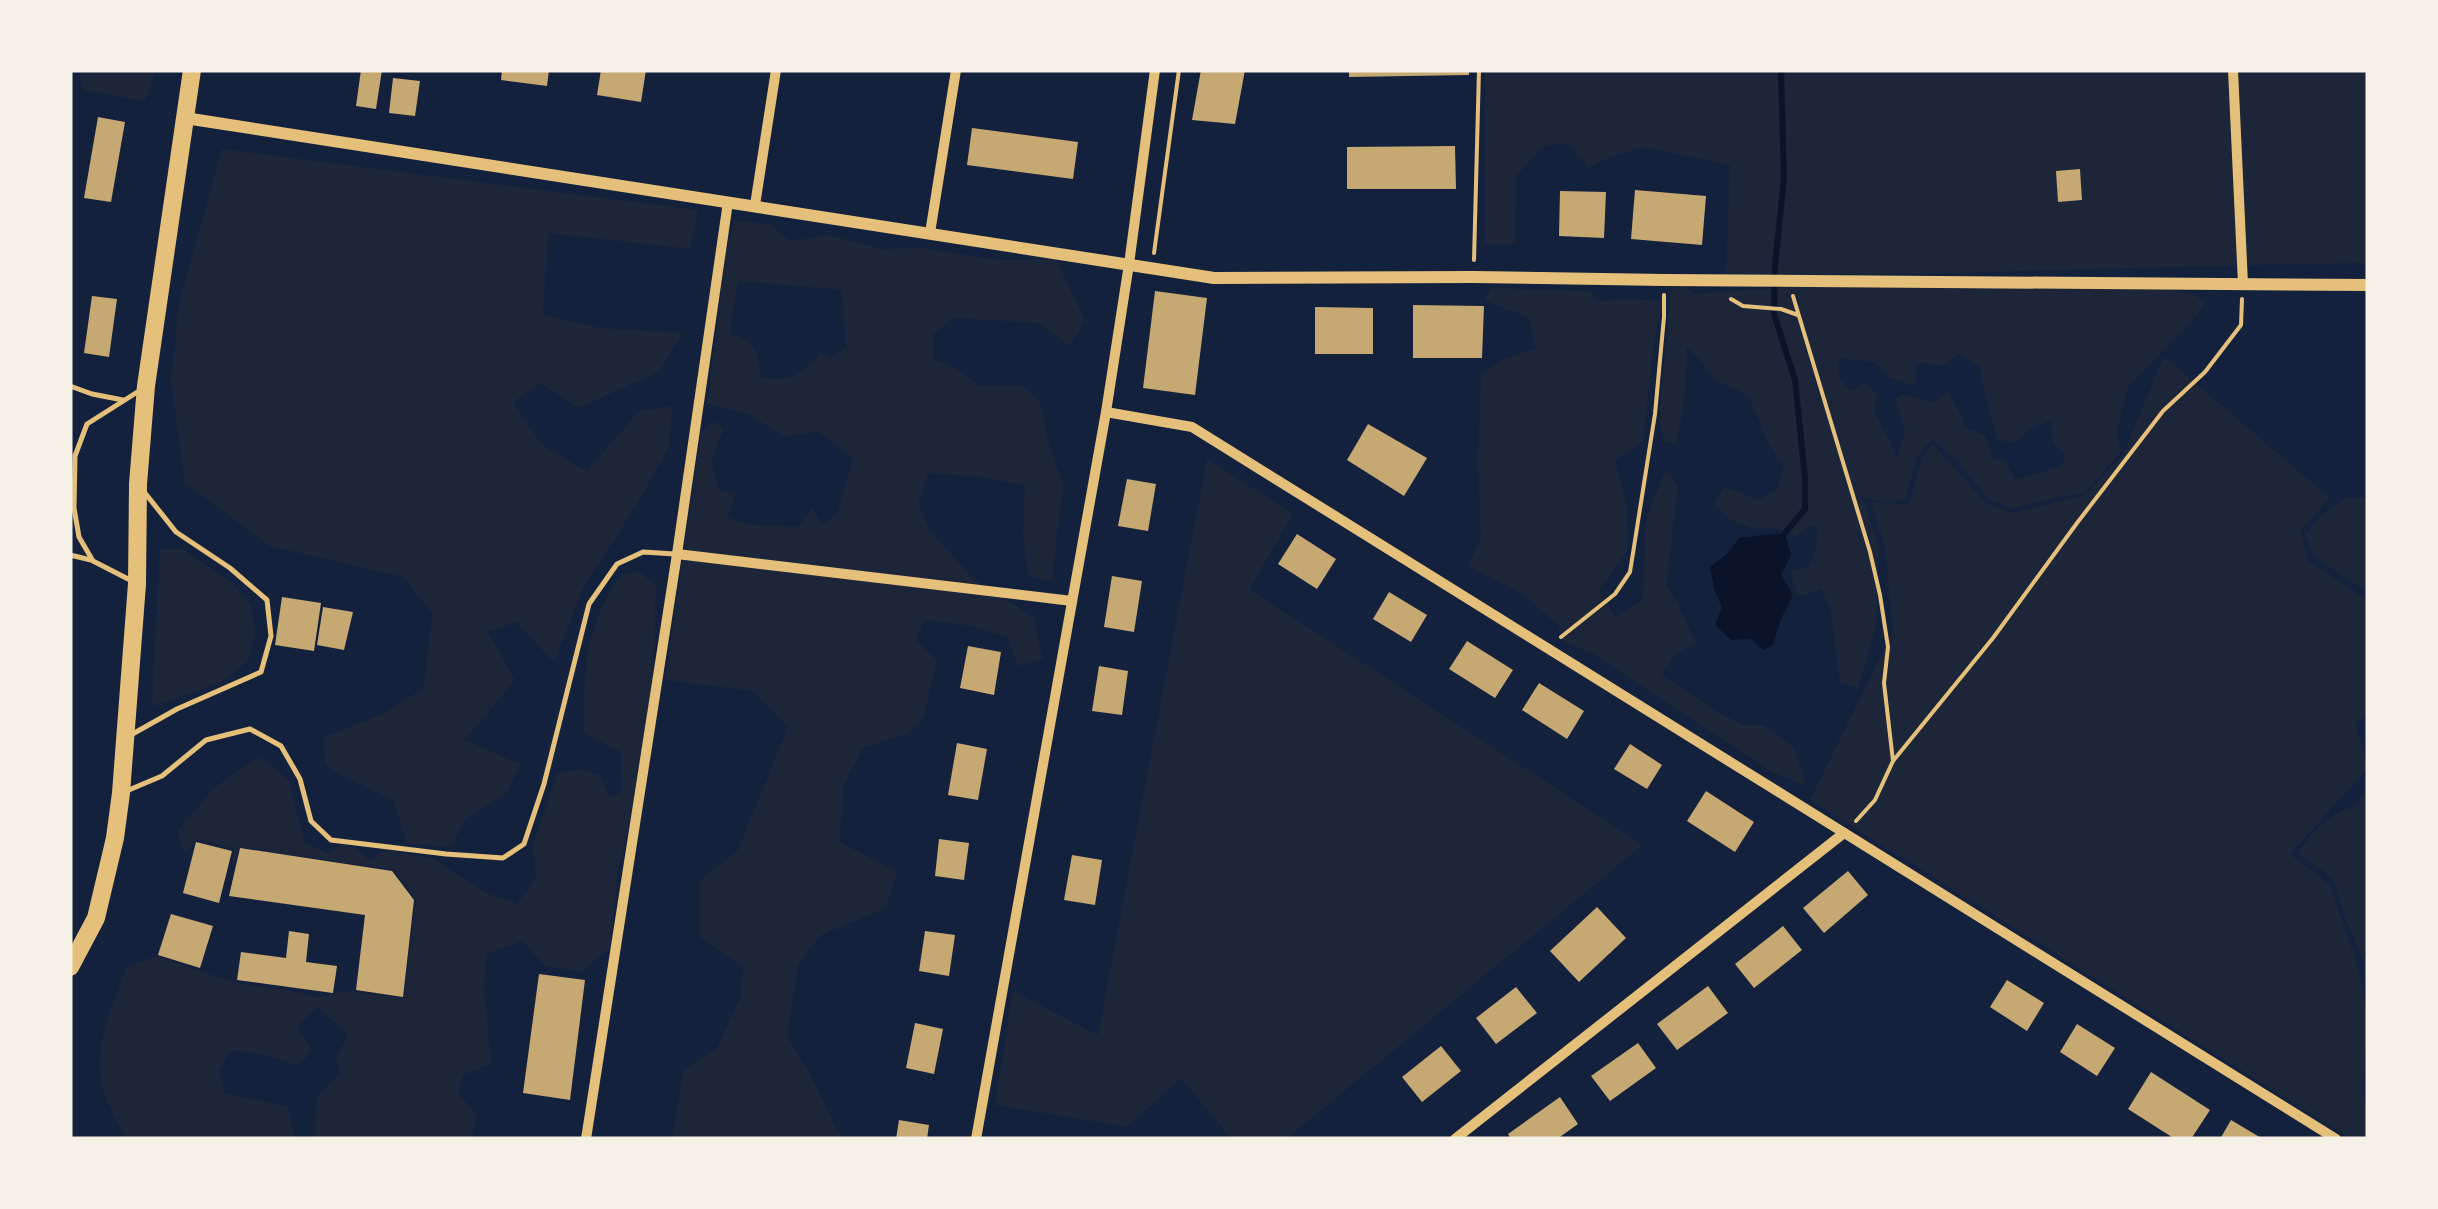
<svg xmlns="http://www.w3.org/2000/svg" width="2438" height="1209" font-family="Lora,serif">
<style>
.green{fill:#1d2539;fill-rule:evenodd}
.water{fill:#0b132b}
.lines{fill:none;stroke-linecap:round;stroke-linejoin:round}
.stream{stroke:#0b132b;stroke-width:6}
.building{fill:#c6a872}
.path{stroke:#e5c07b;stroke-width:4}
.service{stroke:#e5c07b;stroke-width:5}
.minor{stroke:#e5c07b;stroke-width:10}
.tertiary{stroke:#e5c07b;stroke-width:12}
.primary{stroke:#e5c07b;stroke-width:18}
</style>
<rect width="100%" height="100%" fill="#14213d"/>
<g class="green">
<path d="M79,70H157L145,101L83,90Z"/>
<path d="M1485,70H2368V263C2154,265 1940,277 1726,274L1730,165L1643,147L1611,157L1588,168L1569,143L1542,146L1516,177L1515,244L1485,245Z"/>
<path d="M222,149L698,210L690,249L548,233L543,315L601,328L682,333L659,372L578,408L541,383L513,402L543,446L587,471L639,411L672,406L669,447L637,504L583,588L554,663L517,622L488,632L515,680L465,740L520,764L507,793L465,820L451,847L407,843L393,800L336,773L325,763L324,737L385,713L424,688L432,613L403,577L270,546L185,483L171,381L179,304Z"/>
<path d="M734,221L769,224L791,241L828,235L883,249L921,248L998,260H1056L1085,320L1070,346L1039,323L954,318L933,334V359L957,369L980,386L1022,385L1040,401L1047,438L1063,484L1052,581L1029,577L1023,535L1025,485L973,476L928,473L918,503L930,531L974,579L1033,617L1043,659L1018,666L1007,637L972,626L924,620L916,640L937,660L924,716L909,733L863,748L843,786L840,842L897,872L886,908L821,935L798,965L787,1036L811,1076L836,1128L844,1139H672L684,1070L717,1048L741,996L743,967L700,937V880L738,850L788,727L754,691L665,680L701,432L715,421L724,429L711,459L718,489L736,494L727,517L749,525L798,527L812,508L822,524L837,515L853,458L819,432L783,436L748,414L707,404L727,245ZM738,281L842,290L846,347L830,359L821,353C804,374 788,382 761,378C757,352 758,340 729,334Z"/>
<path d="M1685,285L1693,294L1810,286L2166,289L2194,294L2205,303L2198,314L2128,387L2116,434L2122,451L2085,492L2011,508L1990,500L1957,461L1932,439L1917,457L1905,499L1886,502L1862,497L1879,547L1876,625L1858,688L1840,682L1831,610L1821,589L1798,597L1790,571L1809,567L1815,555L1818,526L1809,527L1795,537L1776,528L1754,529L1728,519L1714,504L1725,487L1758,500L1777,490L1784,469L1767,441L1748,395L1714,379L1701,361L1686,346C1687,379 1684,411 1676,444L1664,441L1659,420L1671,290ZM1958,353L1980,368C1984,393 1992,416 1997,440L2016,443L2028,430L2051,420L2053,444L2066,455L2061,466L2015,480L2006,461L1993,459L1985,435L1966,428L1959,411L1948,392L1935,402L1902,395L1895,399L1905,430L1897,459L1889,439L1874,413L1877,394L1866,383L1850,391L1839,376L1838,358L1875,362L1890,378L1916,386V362L1944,366Z"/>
<path d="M1491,288L1591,291L1597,302L1625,299L1663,301L1654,341L1643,441L1615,460L1627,506L1628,550L1599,590L1615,617L1643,600L1646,521L1665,470L1678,487L1666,586L1676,600L1696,643L1674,656L1662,675L1716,711L1743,725H1764L1794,747L1806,786L1772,772L1592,653L1564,642L1558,625L1520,592L1468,566L1481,539L1478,461L1481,374L1504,359L1536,348L1529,318L1484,300Z"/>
<path d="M2164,356L2330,498L2301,530L2307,560L2368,601V715L2355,723L2368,768L2290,854L2330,885L2357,965L2368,1018L2362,1092L2368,1112V1139H2351L1810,800L1893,631L1885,546L1871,503L1909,504L1922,458L1933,444L1986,503L2011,513L2085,495L2123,455Z"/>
<path d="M1207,459L1293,514L1249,589L1643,845L1286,1139H1232L1181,1078L1127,1127L995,1105L1013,991L1098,1035Z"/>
<path d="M2345,498H2368V593L2314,556L2305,535L2322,515Z"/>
<path d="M160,549H182L233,584L251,605L255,632L247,662L221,682L152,707Z"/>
<path d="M640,572L656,586L653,677L643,760L617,875L611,947L581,972L545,966L522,941L486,954L484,989L491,1064L463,1075L458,1093L477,1115L471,1139H315L317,1096L340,1075L336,1058L348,1035L318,1007L296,1028L311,1048L304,1061L295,1065L266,1055L231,1050L219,1070L224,1093L288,1107L294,1137L290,1139H127C114,1117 100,1092 100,1066C99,1032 116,998 127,967L156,956L237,983L297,992L319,998L343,991L404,998L416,899L394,870L239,847L234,865L231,864L234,849L197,839L185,853L177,832L214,788L259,756L288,779L305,843L329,854L342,844L356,848L370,861L385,850L434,859L485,892L517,904L536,877L533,845L558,773L582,769L600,775L610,798L622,791L621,752L584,733C584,673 584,624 622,575Z"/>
<path d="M2368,787V985L2365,964L2343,913L2334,879L2297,853C2312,833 2331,812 2356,806Z"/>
</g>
<path class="water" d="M1785,533L1791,555L1781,575L1793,595L1781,619L1773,645L1763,650L1751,639L1731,640L1715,625L1722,607L1715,592L1710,567L1727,554L1739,538Z"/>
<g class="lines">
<path class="stream" d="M1781,70L1784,179L1775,265L1774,314L1795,380L1805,477V509L1785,533"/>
</g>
<g class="building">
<path d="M361,70H382L376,109L356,106Z"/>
<path d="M502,70H549L547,86L501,80Z"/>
<path d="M601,70H646L641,102L597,95Z"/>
<path d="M1201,70H1245L1235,124L1192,120Z"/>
<path d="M1349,70H1469V75L1349,77Z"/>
<path d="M393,78L420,81L415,116L389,113Z"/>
<path d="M98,117L125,122L111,202L84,198Z"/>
<path d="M972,128L1078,142L1073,179L967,165Z"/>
<path d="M1455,146L1456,189H1347V147Z"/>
<path d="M2080,169L2082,200L2058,202L2056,171Z"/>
<path d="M1635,190L1706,196L1702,245L1631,239Z"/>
<path d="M1560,191L1606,192L1604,238L1559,236Z"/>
<path d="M1155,291L1207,298L1195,395L1143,388Z"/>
<path d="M92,296L117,299L109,357L84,353Z"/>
<path d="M1413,305L1484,306L1482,358H1413Z"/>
<path d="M1315,307L1373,308V354H1315Z"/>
<path d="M1368,424L1427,458L1404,496L1347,460Z"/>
<path d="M1127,479L1156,484L1148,531L1118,526Z"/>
<path d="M1297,534L1336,559L1317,589L1278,564Z"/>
<path d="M1112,576L1142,581L1134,632L1104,627Z"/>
<path d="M1389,592L1427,615L1411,642L1373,619Z"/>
<path d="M282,597L321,603L314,651L275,645Z"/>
<path d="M323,607L353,612L344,650L317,645Z"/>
<path d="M1467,641L1513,670L1495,698L1449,669Z"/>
<path d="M968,646L1001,652L994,695L960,688Z"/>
<path d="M1099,666L1128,671L1122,715L1092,711Z"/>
<path d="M1539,683L1584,711L1567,739L1522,710Z"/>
<path d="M957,743L987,749L978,800L948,795Z"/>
<path d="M1630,744L1662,765L1647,789L1614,769Z"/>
<path d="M1706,791L1754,822L1735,852L1687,821Z"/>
<path d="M939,839L969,843L964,880L935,876Z"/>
<path d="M196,842L232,851L219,903L183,893Z"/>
<path d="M240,848L392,871L414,900L403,997L356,990L365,915L229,896Z"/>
<path d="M1072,855L1102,860L1095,905L1064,900Z"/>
<path d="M1848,871L1868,895L1824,933L1803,908Z"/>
<path d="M1597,907L1626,938L1579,982L1550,951Z"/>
<path d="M171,914L213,926L200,968L158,955Z"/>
<path d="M1783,926L1802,950L1754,988L1735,964Z"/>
<path d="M289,931L309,934L306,962L337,966L333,993L237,980L241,952L286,958Z"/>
<path d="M925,931L955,935L949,976L919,971Z"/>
<path d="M539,974L585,980L570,1100L523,1093Z"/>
<path d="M2007,980L2044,1003L2027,1031L1990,1007Z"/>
<path d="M1708,986L1728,1013L1677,1050L1657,1024Z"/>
<path d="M1516,987L1537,1013L1496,1044L1476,1018Z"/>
<path d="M915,1023L943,1029L934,1074L906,1068Z"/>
<path d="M2077,1024L2115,1048L2097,1076L2060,1052Z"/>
<path d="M1638,1043L1656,1068L1610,1101L1591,1076Z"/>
<path d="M1441,1046L1461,1071L1422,1102L1402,1077Z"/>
<path d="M2151,1072L2210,1110L2191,1139H2175L2128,1109Z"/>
<path d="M1560,1097L1578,1124L1557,1139H1511L1508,1134Z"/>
<path d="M899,1120L929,1125L927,1139H896Z"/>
<path d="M2231,1120L2263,1139H2220Z"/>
</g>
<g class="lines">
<g class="path">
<path d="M1154,253L1179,70"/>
<path d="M1474,260L1479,70"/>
<path d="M1793,296L1870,552L1880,595L1888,647L1884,683L1893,761L1875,800L1856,821"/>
<path d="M1731,299L1743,306L1781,309L1798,315"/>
<path d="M1561,637L1615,594L1630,572L1655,414L1664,317V295"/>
<path d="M1893,761L1993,638L2077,523L2163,411L2205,372L2241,325L2242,299"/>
</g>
<g class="service">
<path d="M70,386L92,394L123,400"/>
<path d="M70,555L91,560"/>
<path d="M132,581L93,561L79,537L74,508L75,456L87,424L139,391"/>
<path d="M129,736L177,709L261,672L271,636L267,600L230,568L176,532L145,493"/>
<path d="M124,792L162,776L206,740L250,729L281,746L300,779L311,821L331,840L446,854L503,858L524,844L544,784L589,604L617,564L643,552L675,554"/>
</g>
<g class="minor">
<path d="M2233,70L2243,284"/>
<path d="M755,205L776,70"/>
<path d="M930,233L956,70"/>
<path d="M1106,412L1192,427L2336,1139"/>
<path d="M677,554L1072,601"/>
<path d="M586,1139L677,554L728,202"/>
<path d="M976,1139L1106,412L1129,264L1155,70"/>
<path d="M1455,1139L1844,833"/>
</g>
<path class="tertiary" d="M185,118L1214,278L1474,277L1664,280L2368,285"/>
<path class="primary" d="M70,967L96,918L115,838L121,793L137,584L138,484L146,386L192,70"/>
</g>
<rect width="2438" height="1209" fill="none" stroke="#f6f1e7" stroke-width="145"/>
</svg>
